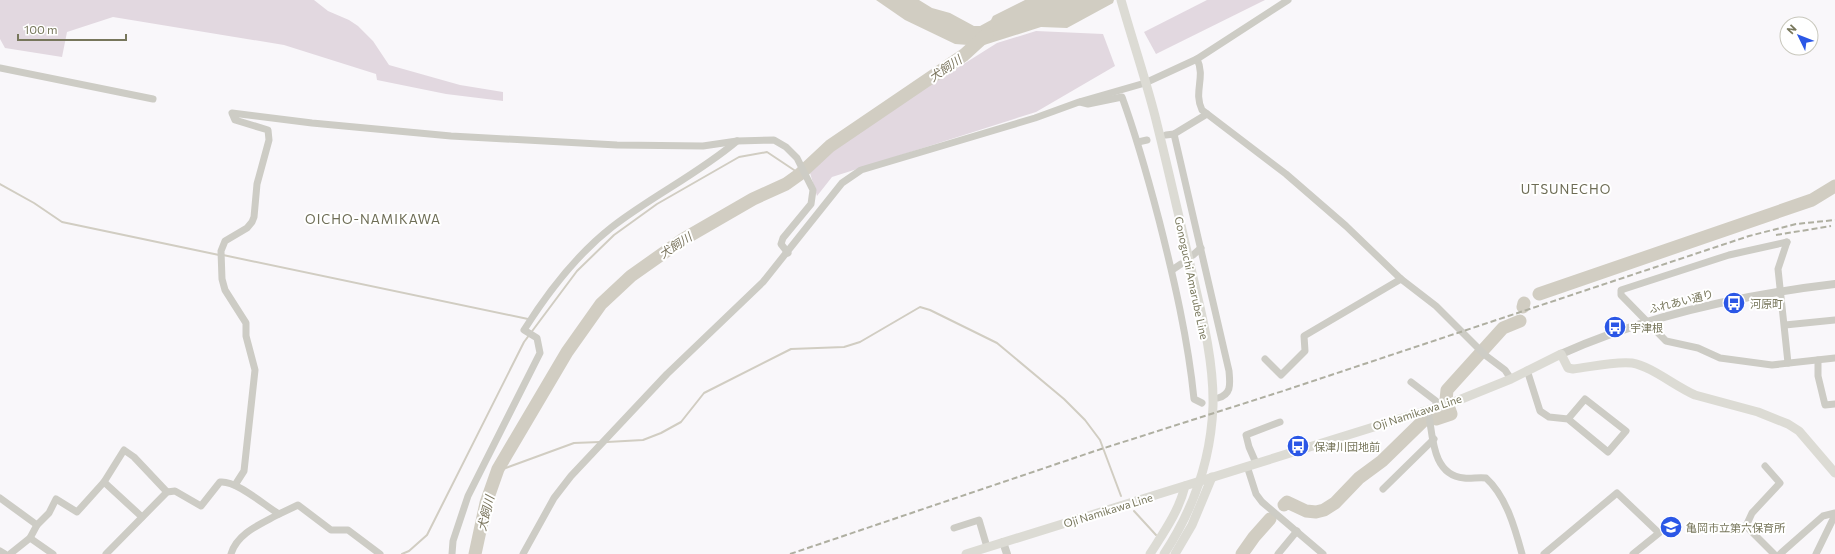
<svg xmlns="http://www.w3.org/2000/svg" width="1835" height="554" font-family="Commissioner,'Noto Sans JP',sans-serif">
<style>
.green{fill:#e2d8e0}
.water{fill:#d1cdc2}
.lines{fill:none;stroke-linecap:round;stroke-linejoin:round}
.stream{stroke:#d1cdc2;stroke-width:2}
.river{stroke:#d1cdc2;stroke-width:13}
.minor{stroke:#cdccc5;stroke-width:7}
.tertiary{stroke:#cdccc5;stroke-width:8}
.secondary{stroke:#dcdbd4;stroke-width:9}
.rail{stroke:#afafa1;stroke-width:2;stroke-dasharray:6 3;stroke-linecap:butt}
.labels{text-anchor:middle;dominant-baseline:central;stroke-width:4;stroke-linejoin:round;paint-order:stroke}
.street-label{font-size:11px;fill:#77765b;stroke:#fff}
.poi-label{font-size:11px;fill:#77765b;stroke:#fff;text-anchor:start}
.water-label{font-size:12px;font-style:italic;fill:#7c765f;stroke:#fff}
.quarter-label{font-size:13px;letter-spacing:1px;fill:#6e6d56;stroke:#fff}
</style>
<rect width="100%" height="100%" fill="#f9f7fa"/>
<g class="green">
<path d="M0,0H314L328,11L349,20L358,26L373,41L389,65L460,85L503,92V101L446,94L377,80L376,74L284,45L113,17L67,32L62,57L5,48L0,39Z"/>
<path d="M1207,0H1265L1156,54L1144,32Z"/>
<path d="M1036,31L1103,34L1115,66L1036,112L832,177L817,196L810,173L823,156L900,104L997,43Z"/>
</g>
<path class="water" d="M876,0H919L932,8L950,13L974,26H980L991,20L993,16L1025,0H1114L1113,3L1067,28L1041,27L981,46L955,44L905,20Z"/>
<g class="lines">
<g class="stream">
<path d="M0,184L34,203L62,222L219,255"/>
<path d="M223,255L528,319"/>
<path d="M607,442L643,440L661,433L681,422L704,393L791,349L844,347L860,342L920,307L930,310L997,343L1064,399L1085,420L1100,440L1121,496"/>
<path d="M498,469H503L574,443L600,442"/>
<path d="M1134,511L1156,535"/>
<path d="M402,554L409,551L427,535L524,342L577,271L614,235L657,204L739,157L767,152L800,174"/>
</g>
<g class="river">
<path d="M1539,294L1812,200L1835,186"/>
<path d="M1523,307L1524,303"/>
<path d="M1436,419L1451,414L1446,400L1447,390L1503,328L1520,321"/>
<path d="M1284,505L1287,502L1306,511L1316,512L1324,510L1335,503L1359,478L1382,461L1423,421"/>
<path d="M475,554L486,503L498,469L567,352L601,304L631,276L682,240L753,199L786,184L800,174L830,146L964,55L987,34"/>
<path d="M1242,554L1254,537L1270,519"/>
</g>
<g class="minor">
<path d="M1197,59C1206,77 1193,92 1202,110L1286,174L1346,226L1401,279L1436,306L1485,355L1505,370L1511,379"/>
<path d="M0,68L153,99"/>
<path d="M1080,102L1088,104L1122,97C1137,138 1148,178 1159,220C1174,279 1188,339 1194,399L1202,403"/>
<path d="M1174,134L1229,371C1230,384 1232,394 1218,398"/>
<path d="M1166,135L1174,134L1207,114"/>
<path d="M1138,142L1147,140"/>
<path d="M1787,242L1729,255L1621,290V295L1666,341L1698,348L1720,358L1772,365L1835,358"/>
<path d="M1787,242L1778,269L1788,363"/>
<path d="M1193,255L1201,248"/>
<path d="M1172,270L1181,264"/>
<path d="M1785,325L1835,320"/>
<path d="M1265,359L1281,375L1305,351L1304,336L1401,279"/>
<path d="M1818,360V376L1825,405L1835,404"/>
<path d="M1527,370L1540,411L1549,417L1568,419L1585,399L1626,431L1608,452L1568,419"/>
<path d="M1411,382L1436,401V407"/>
<path d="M1428,410C1433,434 1431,475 1464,478C1471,479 1478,477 1486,478C1506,496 1515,528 1522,554"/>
<path d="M1256,463L1249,447L1246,435L1280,422"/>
<path d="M1247,466L1256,494L1262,502L1323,554"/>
<path d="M1765,466L1780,483L1752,513L1746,526L1774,554"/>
<path d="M104,482L142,517"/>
<path d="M235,485L244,471L255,370L246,336V323L225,290L222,279L221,251L225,241L247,228L252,222L254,217L257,184L269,140L268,130L235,120L232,113L312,123L451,136L617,145L703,146L737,141L774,140L786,147L797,158L813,190L811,204L783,238L781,244L788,253"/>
<path d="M1383,489L1434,439"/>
<path d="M0,498L37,525"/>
<path d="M954,528L979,520L987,547"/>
<path d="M30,538L53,554"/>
<path d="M0,551L5,554"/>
<path d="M10,554L30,538L37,525L49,513L56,499L77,512L104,482L124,450L134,457L167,492"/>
<path d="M106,554L167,492L175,491L201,506L220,482C236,480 264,505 279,514L298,505L331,530H348L380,554"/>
<path d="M231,554C237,533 261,524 279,514"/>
<path d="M452,554L453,541L468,496L540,353L537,338L524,330C548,292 576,255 612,227C652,196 698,174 737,141"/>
<path d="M523,554L554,498L571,476L667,374L763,282L842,183L861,170L1035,118L1079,102L1145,83L1197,59L1288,0"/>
<path d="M1278,554L1297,531"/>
<path d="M1544,554L1617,493L1659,533L1633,554"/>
<path d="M1780,554L1823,516L1835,513"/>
<path d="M1816,554L1835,515"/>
</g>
<g class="tertiary">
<path d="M1561,354C1648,315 1741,295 1835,284"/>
<path d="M1003,542L1007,554"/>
</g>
<g class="secondary">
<path d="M1121,0C1132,39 1145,77 1155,116C1167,164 1178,212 1189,260C1200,308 1214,357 1213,406C1211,459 1193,510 1164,554"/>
<path d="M966,554L1454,402L1511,379L1561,354L1568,368L1573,369C1590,367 1615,361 1632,363C1651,366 1676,387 1695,395L1758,412L1788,424L1799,431L1835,473"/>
<path d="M1150,554C1164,532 1179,511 1185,486"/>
<path d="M1175,554L1192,525L1212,477"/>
</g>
<g class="rail">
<path d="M1776,235L1831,226"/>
<path d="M790,554L1095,451L1283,391L1749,236L1796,224L1835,220"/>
</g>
</g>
<defs>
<g id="bus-disc" transform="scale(1.15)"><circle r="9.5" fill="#2b57e6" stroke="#fff"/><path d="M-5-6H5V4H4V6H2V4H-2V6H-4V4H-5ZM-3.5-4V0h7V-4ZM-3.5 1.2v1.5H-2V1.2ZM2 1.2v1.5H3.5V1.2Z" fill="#fff"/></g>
<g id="school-disc" transform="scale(1.15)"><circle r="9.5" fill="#2b57e6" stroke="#fff"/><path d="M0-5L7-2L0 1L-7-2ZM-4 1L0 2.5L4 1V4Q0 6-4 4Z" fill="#fff"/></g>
</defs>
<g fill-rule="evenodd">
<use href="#bus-disc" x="1734" y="303"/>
<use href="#bus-disc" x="1615" y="327"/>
<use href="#bus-disc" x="1298" y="446"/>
<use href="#school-disc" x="1671" y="527"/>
</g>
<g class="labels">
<g class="street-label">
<text transform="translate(1192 278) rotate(78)">Gonoguchi Amarube Line</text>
<text transform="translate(1681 301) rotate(-14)">ふれあい通り</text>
<text transform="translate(1417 412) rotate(-18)">Oji Namikawa Line</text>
<text transform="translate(1108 510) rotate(-17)">Oji Namikawa Line</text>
</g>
<g class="poi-label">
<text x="1750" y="303">河原町</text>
<text x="1630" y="327">宇津根</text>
<text x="1314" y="446">保津川団地前</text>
<text x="1686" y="527">亀岡市立第六保育所</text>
</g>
<g class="water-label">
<text transform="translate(945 68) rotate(-34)">犬飼川</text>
<text transform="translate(675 245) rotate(-33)">犬飼川</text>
<text transform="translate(485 513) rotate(-76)">犬飼川</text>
</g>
<g class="quarter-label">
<text x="1566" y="189">UTSUNECHO</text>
<text x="373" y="219">OICHO-NAMIKAWA</text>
</g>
</g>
<g transform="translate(1799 36) rotate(313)"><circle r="19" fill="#ffffff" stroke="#c9c8bd"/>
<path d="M0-3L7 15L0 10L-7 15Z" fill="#2b57e6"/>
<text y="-6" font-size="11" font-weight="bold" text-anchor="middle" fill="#77765b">N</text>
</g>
<path d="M18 34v6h108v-6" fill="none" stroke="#77765b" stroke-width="2"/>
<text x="24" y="34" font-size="12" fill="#77765b" stroke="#ffffff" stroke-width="3" paint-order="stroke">100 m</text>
</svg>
